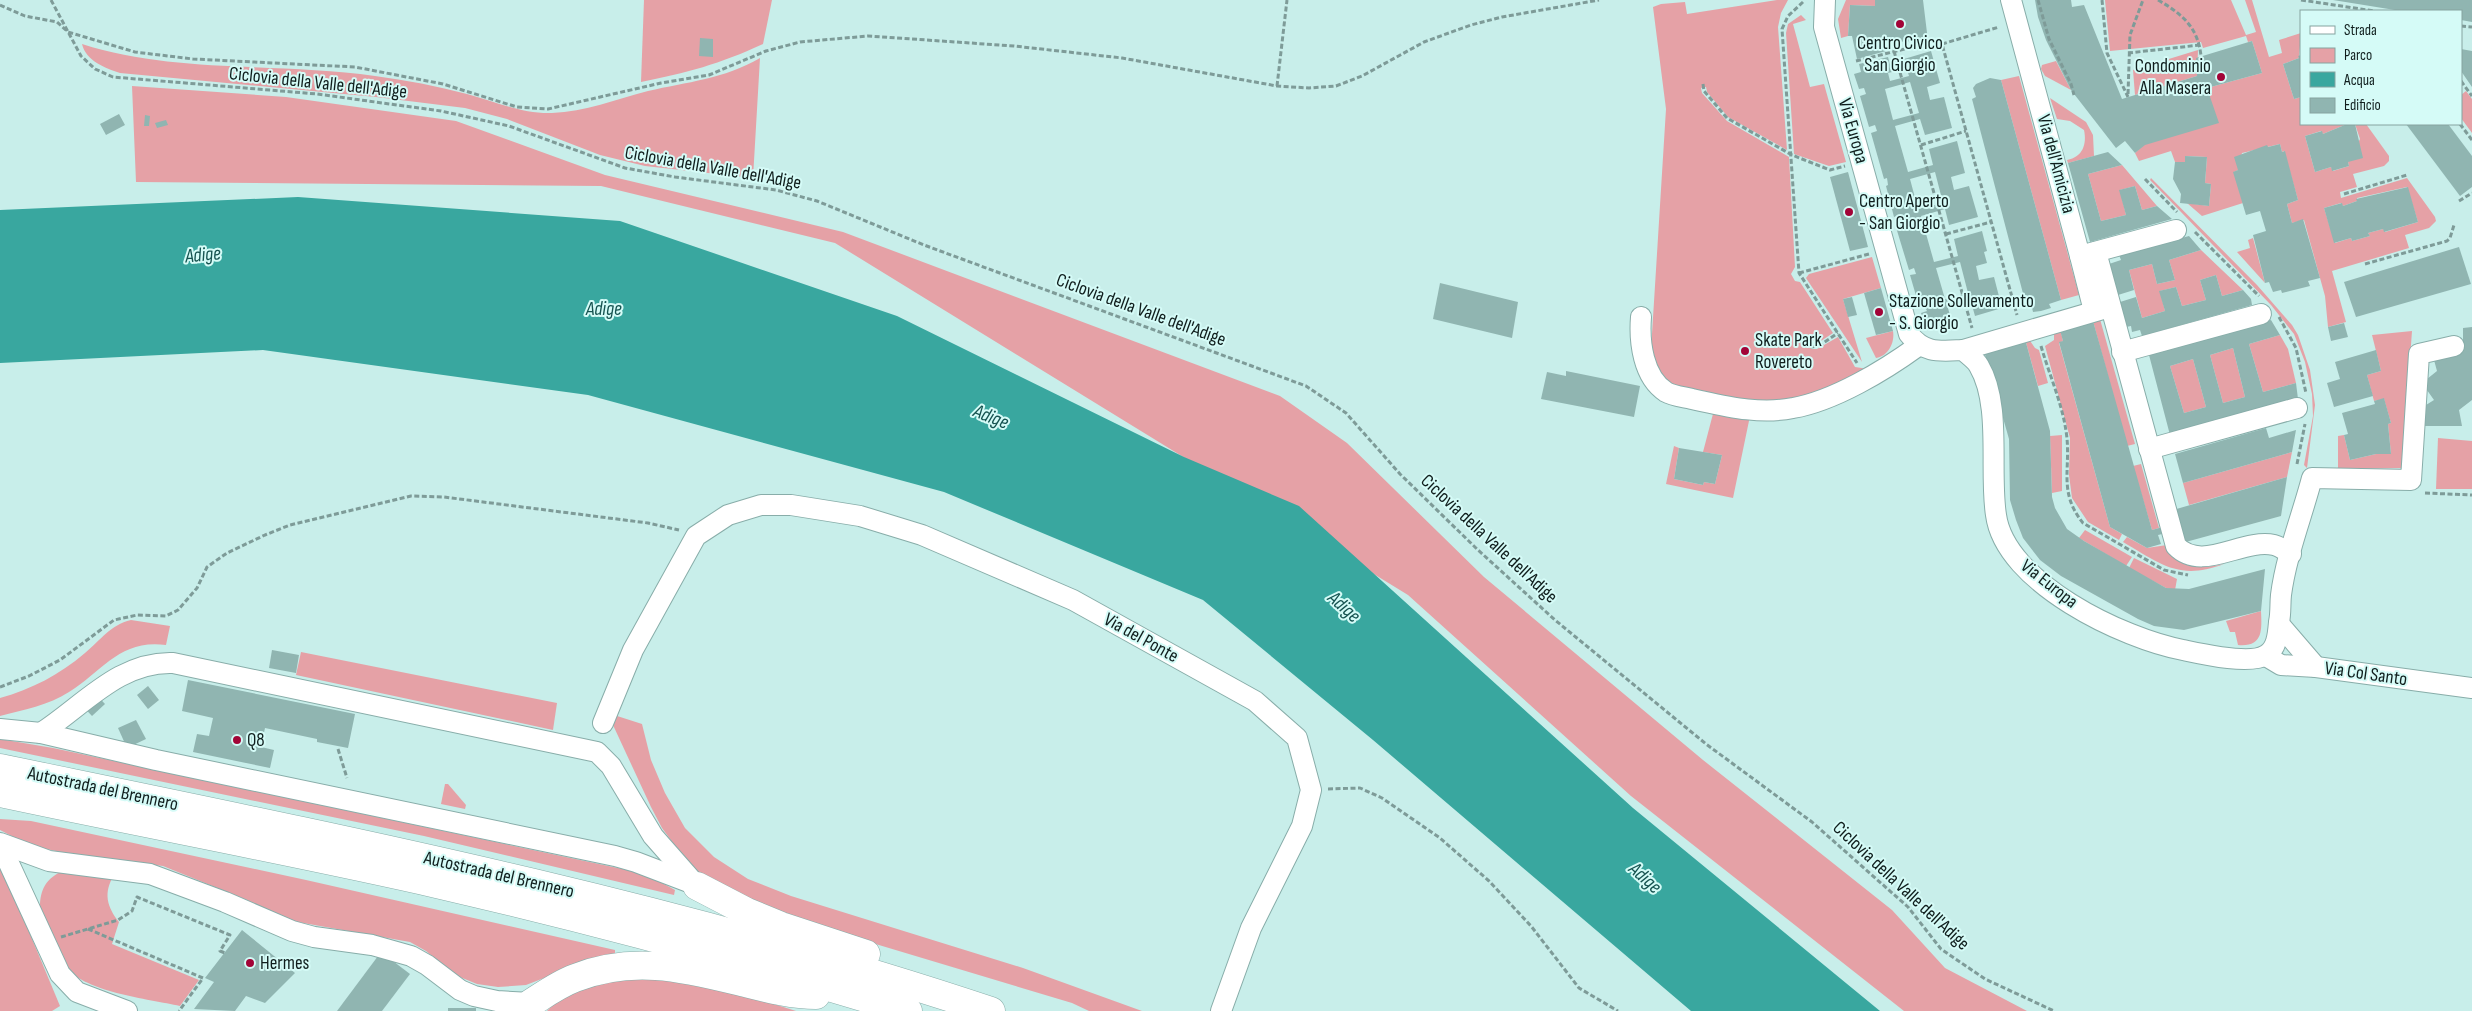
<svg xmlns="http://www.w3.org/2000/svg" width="2472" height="1011" font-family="'Sofia Sans Condensed',sans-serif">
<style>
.green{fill:#e5a1a6;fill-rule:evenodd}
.water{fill:#39a79f}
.building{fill:#90b5b1;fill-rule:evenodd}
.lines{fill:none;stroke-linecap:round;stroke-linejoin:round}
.minor-casing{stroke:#88ada9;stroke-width:22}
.highway-casing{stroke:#88ada9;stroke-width:29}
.path{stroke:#7e9b98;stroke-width:3;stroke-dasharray:5 2.5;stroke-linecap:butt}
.minor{stroke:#fff;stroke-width:20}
.highway{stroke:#fff;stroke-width:28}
.poi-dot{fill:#a20437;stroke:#d5fbf7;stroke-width:2}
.labels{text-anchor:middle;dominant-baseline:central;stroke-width:4;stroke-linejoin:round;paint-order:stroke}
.poi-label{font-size:19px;fill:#101e1d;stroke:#d5fbf7;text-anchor:start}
.street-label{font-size:19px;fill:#101e1d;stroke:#d5fbf7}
.water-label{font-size:20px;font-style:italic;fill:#165350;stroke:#d5fbf7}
</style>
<rect width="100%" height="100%" fill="#c8eeea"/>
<g class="green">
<path d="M644,0H772L763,44C720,64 686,73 641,82Z"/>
<path d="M1777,0H1788L1781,13L1778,27L1787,150L1728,117L1707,92L1706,87L1701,88L1702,93L1727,121L1789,157L1795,267L1791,274L1795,281L1800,282L1833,333L1821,341H1812L1811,349H1817L1838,337L1855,367L1875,370L1821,393L1773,405L1677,388L1663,381L1651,350L1666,109L1653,7L1661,4L1685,2L1687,14Z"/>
<path d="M1846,0H1875V6L1850,5L1848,36L1841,38L1838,19Z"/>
<path d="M2105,0H2231L2246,35L2256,32L2245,0H2252L2269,57L2282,53L2279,40L2301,33L2299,58L2283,64L2294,99L2301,97V124H2347L2323,134L2321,131L2305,136L2315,172L2331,167L2333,171L2349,166L2348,162L2360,139L2355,124H2366L2389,156V161L2384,166L2353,174L2357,187L2340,192L2341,198L2407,178L2435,217L2436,221L2429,228L2405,235L2409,248L2332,271L2346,322L2328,327L2325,296L2304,220L2292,223L2287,204L2298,200L2284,151L2282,152L2280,144L2242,153L2238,170L2234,172L2243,203L2202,216L2187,203L2209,206L2211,184L2205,183L2207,157L2185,156V162H2175L2171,151L2139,161L2135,153L2207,88L2262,73L2252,41L2248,42L2246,36L2203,48L2201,42L2110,51ZM2407,187L2418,222L2385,232L2383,229L2368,233L2370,236L2352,241L2351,238L2335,243L2324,208L2341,203L2343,206L2357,201V198Z"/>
<path d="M1801,15L1806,20L1793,24L1810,87L1824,84L1846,162L1829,166L1794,154L1786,33L1788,24Z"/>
<path d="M82,44C174,74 279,62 375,76C406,80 437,86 467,94C496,102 522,114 552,113C585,112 616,99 648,91C687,82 724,79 760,58L753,178L645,166L600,155L507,119L465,108L376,97L120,73C105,68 86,61 82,44Z"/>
<path d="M2198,50L2197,76L2135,95L2133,70Z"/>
<path d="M2056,61L2071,90L2045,76L2041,69L2042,65Z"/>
<path d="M2019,76L2079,295L2061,300L2001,80Z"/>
<path d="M132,86L286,97L456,121L605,175L843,232L1280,396L1347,443L1484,577L1703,760L1892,910L1945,968L2027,1011H1904L1631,796L1408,595L835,243L601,186L136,182Z"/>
<path d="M2466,91L2472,99V133L2461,118V95Z"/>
<path d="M2050,98L2086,122L2093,135L2094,156L2068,163L2067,160C2083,157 2087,144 2084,130L2070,121L2057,119Z"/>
<path d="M2122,165L2157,206L2142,210L2135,186L2120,190L2126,215L2101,221L2088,174Z"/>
<path d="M2151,178L2257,285L2292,325L2298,335L2310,370L2315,405L2307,468L2304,465L2313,416L2312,394L2305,362L2294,334L2271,305L2150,180Z"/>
<path d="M2253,238L2265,283L2237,252L2250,248L2248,240Z"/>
<path d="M2201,250L2243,290L2222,296L2216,275L2200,280L2206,300L2182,306L2176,287L2160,291L2165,311L2142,318L2129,270L2152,264L2157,284L2175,280L2169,260Z"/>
<path d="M1872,257L1881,288L1843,299L1862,362L1806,278L1809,274Z"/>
<path d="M2100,319L2135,444L2127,446L2093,321Z"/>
<path d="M2060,328L2063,341L2059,343L2110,527L2122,534L2119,540L2088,522L2072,498L2069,475L2070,438L2045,346L2054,340V330Z"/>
<path d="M1893,331C1895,343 1888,356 1876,358L1866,338Z"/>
<path d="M2412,331L2402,468L2338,469V436L2344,435L2350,460L2376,454H2391L2388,424L2391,423L2384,399L2374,401L2367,375L2381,371L2372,335Z"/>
<path d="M2280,335L2288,349L2296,383L2263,392L2249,344Z"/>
<path d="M2028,338L2035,348L2039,350L2048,383L2038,386L2025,339Z"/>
<path d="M2233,348L2245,397L2223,403L2210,355Z"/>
<path d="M2193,359L2206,407L2184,413L2170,366Z"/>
<path d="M1714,410L1750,416L1733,498L1666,484L1674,446L1679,448L1674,479L1703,485L1704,482L1715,484L1722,455L1703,452Z"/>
<path d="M2062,435V491L2052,493L2050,436Z"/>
<path d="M2438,438L2472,441V489H2436Z"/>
<path d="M2292,452L2287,477L2189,505L2183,483Z"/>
<path d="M2141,464L2159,528L2152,530L2133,466Z"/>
<path d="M2085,530L2132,557L2126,566L2079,538Z"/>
<path d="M2127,537L2147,548L2167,545C2186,567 2195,570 2224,564C2179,581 2161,564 2123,542Z"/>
<path d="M2134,558L2177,579L2175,590L2166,588L2129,568Z"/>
<path d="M2261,611C2262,631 2263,647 2238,645L2235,632H2230L2226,621Z"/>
<path d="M131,620L170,626L166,645C120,639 104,670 69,692C49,705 23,710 0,716V698C32,689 59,675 85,653C101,640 110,625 131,620Z"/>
<path d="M301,652L557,703L553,730L296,675Z"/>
<path d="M614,715L642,724L651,760L665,793L685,828L714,857L748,879L791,896L1023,968L1142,1011H1089L1072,1003L769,912L703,877L681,854L662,828L651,807L613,725Z"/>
<path d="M0,739L53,748L632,871L653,878L675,890L674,895L424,836L0,748Z"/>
<path d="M445,784H448L466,805L465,809L441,804Z"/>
<path d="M0,819L31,821L306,880L615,950V957L557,973L526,985L498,987L477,984L455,975L426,951L410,942L292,921L247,900L163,866L81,856L31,846L0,830Z"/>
<path d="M0,862L60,1006L52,1011H0Z"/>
<path d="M63,871L114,875C103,893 107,907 119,922L112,944L199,980L180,1006C150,999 80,992 64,964C54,947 48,926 40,907C40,890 46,878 63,871Z"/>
<path d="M643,974L726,989L796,1011H547L560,997L578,985Z"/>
</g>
<path class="water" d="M298,197L620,221L897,316L1184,457L1299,506L1633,808L1880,1011H1691L1373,740L1203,600L944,492L588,395L263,350L0,363V210Z"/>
<g class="building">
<path d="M1875,0H1923L1928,41L1883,42L1886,51L1857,59L1852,36H1848L1850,5L1875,6Z"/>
<path d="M2035,0H2071L2072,7L2084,5L2122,99L2197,76L2196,58L2252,41L2262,73L2207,88L2219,123L2145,145L2135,153L2125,141L2116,148L2071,90L2046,40L2038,17Z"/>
<path d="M2333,0H2472V22L2461,20V11H2401Z"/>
<path d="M700,38L713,39V57L699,56Z"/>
<path d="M2461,49L2472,51V87L2461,71Z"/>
<path d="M1931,51L1940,83L1927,87L1930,100L1944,97L1952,128L1925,135L1920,119L1895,126L1908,172L1933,165L1929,149L1957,141L1965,173L1951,177L1954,190L1969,186L1978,217L1949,225L1945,209L1921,216L1934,262L1958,256L1954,239L1982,231L1987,251L1984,252L1987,263L1976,266L1979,280L1994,277L2002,308L1975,316L1970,298L1947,305L1953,325L1937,329L1935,327L1926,329L1921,313L1927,311L1924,305L1919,306L1910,275L1916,274L1914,268L1909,270L1895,224L1899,223L1897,216L1894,217L1886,186L1888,185L1887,178L1884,179L1871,133L1877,131L1875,125L1869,127L1860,96L1866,94L1864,88L1859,89L1854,74L1861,72L1859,64L1888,57L1892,72L1888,73L1890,81L1909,76L1904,59ZM1910,82L1919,113L1893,120L1885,89ZM1935,172L1943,203L1918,209L1910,179ZM1960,262L1968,293L1945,299L1936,268Z"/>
<path d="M2301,55V97L2294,99L2283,64L2299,58L2298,56Z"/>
<path d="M1990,78L2001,80L2061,300L2049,304L2051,308L2041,311L2033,312L2030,299L2025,301L1972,99L1976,97L1973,88L1976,84Z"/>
<path d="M119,114L125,125L106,135L100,124Z"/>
<path d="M145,115L150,116L149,126H144Z"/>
<path d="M166,120L168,125L157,128L155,123Z"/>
<path d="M2347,124H2355L2363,158L2348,162L2349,166L2332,171L2331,167L2315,172L2305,136L2322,131L2323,134Z"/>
<path d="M2406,124H2448L2472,156V187L2460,196Z"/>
<path d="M2280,144L2282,152L2285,151L2298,200L2287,204L2292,223L2303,219L2320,278L2308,281L2310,286L2282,293L2281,290L2273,292L2269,282L2265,283L2253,235L2266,231L2260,211L2246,215L2233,172L2238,170L2234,157L2267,145L2268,147Z"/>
<path d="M2108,152L2122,165L2088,174L2101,221L2126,215L2119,190L2135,186L2142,210L2157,206L2172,219L2090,242L2068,163Z"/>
<path d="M2185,156L2207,157L2205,183L2211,184L2209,206L2180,203L2181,194L2173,179L2175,162H2185Z"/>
<path d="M1848,172L1868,247L1850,251L1830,177Z"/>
<path d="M2408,187L2418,222L2384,232L2383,229L2368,233L2370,236L2352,241L2351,238L2334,243L2324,208L2342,203L2343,206L2357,201L2356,199Z"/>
<path d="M2189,236L2201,250L2169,260L2175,280L2157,284L2152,264L2129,270L2134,290L2118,295L2109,264L2121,260L2119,255Z"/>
<path d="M2459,247L2471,284L2356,317L2344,282Z"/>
<path d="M2216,275L2222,296L2243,290L2251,299L2252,305L2142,336L2140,330L2132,332L2131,326L2126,327L2120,302L2136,297L2142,318L2165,311L2159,291L2176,287L2182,306L2206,300L2200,280Z"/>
<path d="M1440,283L1518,302L1512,338L1433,319Z"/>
<path d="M1881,288L1893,331L1876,335L1864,293Z"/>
<path d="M1852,297L1857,315L1848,317L1843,299Z"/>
<path d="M2271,320L2280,335L2249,344L2263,392L2296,383L2298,399L2170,435L2149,355ZM2233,348L2245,397L2223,403L2210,355ZM2193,359L2206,407L2184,413L2170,366Z"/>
<path d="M2093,321L2152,530L2177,523L2173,510L2287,477L2281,516L2182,543L2179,530L2158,535L2161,544L2147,548L2110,527L2059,342L2063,341L2060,330Z"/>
<path d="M2344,323L2348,337L2331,341L2328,327Z"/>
<path d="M2472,327V400L2459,410L2462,426H2424L2426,405L2434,400L2422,383L2437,371L2434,360L2463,352V328Z"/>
<path d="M2025,339L2050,431L2052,497L2055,508L2067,529L2084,541L2166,588L2189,589L2265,569L2261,611L2184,630L2154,626L2138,619L2061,576L2040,560L2023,538L2016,520L2010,500L2009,439L1984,351Z"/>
<path d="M2376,350L2381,371L2367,375L2373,396L2334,407L2327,383L2340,379L2335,362Z"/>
<path d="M1566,371L1640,386L1634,417L1541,399L1547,372L1566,376Z"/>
<path d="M2384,398L2391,423L2388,424L2391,454H2376L2350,460L2344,435L2348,434L2342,413L2375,404L2374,401Z"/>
<path d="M2266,428L2269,438L2296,430L2292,452L2183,483L2175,454Z"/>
<path d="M1679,448L1722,455L1715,484L1704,482L1703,485L1674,479Z"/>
<path d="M272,650L299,655L296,673L269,668Z"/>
<path d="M188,680L355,714L348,748L317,742V739L265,728L261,747L274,750L270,768L193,752L197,734L209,736L213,718L182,711Z"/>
<path d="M148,686L159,700L148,709L137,695Z"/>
<path d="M91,689L105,704L92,716L78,701Z"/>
<path d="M136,720L146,739L127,748L118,728Z"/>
<path d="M242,930L295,973L265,1003L246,996L235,1011L194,1009L214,982L205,978Z"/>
<path d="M381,952L410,974L382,1011H337Z"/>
<rect x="448" y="1008" width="28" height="3"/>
</g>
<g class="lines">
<g class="minor-casing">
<g id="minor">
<path d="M1825,0L1824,27L1909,334C1924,354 1940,351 1963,350C1968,355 1976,360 1979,366C2002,405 1989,471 1996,515C2005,583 2124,639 2183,650C2202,654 2250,665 2266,655C2277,649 2278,634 2279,622C2281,613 2280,604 2281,595C2286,556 2302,516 2312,478L2411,480L2419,354L2454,346"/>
<path d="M2011,0L2080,256L2176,230"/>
<path d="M2096,252L2176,546C2202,573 2242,538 2274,545C2279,546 2286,551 2291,554"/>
<path d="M2080,256L2094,311"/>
<path d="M1641,317C1639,342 1643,377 1666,392C1673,396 1684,397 1692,399C1725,406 1759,415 1793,408C1834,401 1885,370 1918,346"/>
<path d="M1963,350L2110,307"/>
<path d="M2122,352L2261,314"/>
<path d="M2149,449L2297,408"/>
<path d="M2279,624L2316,667"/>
<path d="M2266,656L2281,665L2316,667L2472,688"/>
<path d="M603,723L633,650L696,536L728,515L761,505H791L860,516L922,535L1073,600L1255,701L1297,738L1311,790L1302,826L1251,928L1221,1011"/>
<path d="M0,729L41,733L156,760L615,856L636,862L691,883"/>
<path d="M41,733C83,706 119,661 173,663L597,752L611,766L653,836L697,886"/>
<path d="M0,843L49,861L150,874L225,902L292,931L314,937L372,945L411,956L427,965L460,990L474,996L497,1001L531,1003L527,1011"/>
<path d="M0,844L60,974L77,992L127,1011"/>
</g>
</g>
<g class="highway-casing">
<g id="highway">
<path d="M0,768C333,837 668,903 991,1011"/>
<path d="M0,793C145,824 292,851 437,884C596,921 753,963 908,1011"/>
<path d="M697,886L747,912L781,926L866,954"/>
<path d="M531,1003C545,994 559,984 575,978C631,956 681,967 737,981C762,987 789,995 816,995"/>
</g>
</g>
<g class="path">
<path d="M51,0L81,56L95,69L113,77L317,94L441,111L509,126L625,168L675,177L776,190L817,201L924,245L1306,386L1346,413L1400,474L1478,550L1555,620L1706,744L1812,822L1908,907L1941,949L1985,979L2054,1011"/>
<path d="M2038,0L2049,39L2071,84L2074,95"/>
<path d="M2102,0L2107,53L2128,97"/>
<path d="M2158,0C2182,14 2198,27 2201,56"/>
<path d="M2301,0L2374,11"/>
<path d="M1803,2L1788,16L1782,29L1799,273L1857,363"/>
<path d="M0,5L25,16L57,22L68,32L135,52L193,59L355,67L443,84L517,107L548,109L661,83L709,75L766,51L800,42L868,36L1014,46L1122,58L1277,86L1309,88L1336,86L1362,76L1424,42L1471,25L1502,17L1599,0"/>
<path d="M2461,26L2472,27"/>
<path d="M1942,44L1999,27"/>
<path d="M1894,51L1972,328"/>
<path d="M2128,53L2200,45"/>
<path d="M1856,61L1921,45L1942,44L2017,315"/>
<path d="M2461,81L2472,96"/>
<path d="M1703,84L1704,91L1727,118L1792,155L1830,170L1845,166"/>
<path d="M1277,86L1287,0"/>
<path d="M2128,94L2130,35L2143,0"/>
<path d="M2460,124L2472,140"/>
<path d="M1921,145L1966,131"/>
<path d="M2145,179L2177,212"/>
<path d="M2344,194L2407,175"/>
<path d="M2459,201L2472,193"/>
<path d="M2195,232L2259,296"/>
<path d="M1946,234L1991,222"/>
<path d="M2365,264L2447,241L2450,238L2454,225"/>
<path d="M1799,273L1869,254"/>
<path d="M2279,317L2296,348L2306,393"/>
<path d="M2041,346C2049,374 2062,403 2066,431C2072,467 2057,491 2083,523L2164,570L2188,575"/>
<path d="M1811,347L1819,346L1838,333"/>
<path d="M2297,464L2305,424"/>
<path d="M2425,493L2472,495"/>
<path d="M0,687L29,676L60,660L114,620L137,615L166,616L178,610L197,588L207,567L227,553L265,535L290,525L411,496L444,497L648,523L679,530"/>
<path d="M338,749L347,778"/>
<path d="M1328,789L1360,788L1382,798L1440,838L1489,881L1531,926L1579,988L1618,1011"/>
<path d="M88,929L203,978L179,1011"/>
<path d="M61,937L118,920L132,911L137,897L230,935L220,951L225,953"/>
</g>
<use href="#minor" class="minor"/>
<use href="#highway" class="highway"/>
</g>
<g class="poi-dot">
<circle cx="1900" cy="24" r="5"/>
<circle cx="2221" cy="77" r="5"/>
<circle cx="1849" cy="212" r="5"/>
<circle cx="1879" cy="312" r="5"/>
<circle cx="1745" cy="351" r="5"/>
<circle cx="237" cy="740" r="5"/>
<circle cx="250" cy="963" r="5"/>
</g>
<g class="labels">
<g class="poi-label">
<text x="1900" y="43" text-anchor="middle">Centro Civico<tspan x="1900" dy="22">San Giorgio</tspan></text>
<text x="2211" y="66" text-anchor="end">Condominio<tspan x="2211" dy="22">Alla Masera</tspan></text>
<text x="1859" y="201">Centro Aperto<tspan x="1859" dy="22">- San Giorgio</tspan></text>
<text x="1889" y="301">Stazione Sollevamento<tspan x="1889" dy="22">- S. Giorgio</tspan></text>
<text x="1755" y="340">Skate Park<tspan x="1755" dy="22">Rovereto</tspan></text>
<text x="247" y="740">Q8</text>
<text x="260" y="963">Hermes</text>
</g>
<g class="street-label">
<text transform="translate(318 83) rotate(6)">Ciclovia della Valle dell'Adige</text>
<text transform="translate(1853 131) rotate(74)">Via Europa</text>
<text transform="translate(2056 164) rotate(75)">Via dell'Amicizia</text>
<text transform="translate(713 168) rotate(10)">Ciclovia della Valle dell'Adige</text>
<text transform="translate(1141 310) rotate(20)">Ciclovia della Valle dell'Adige</text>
<text transform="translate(1489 539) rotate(43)">Ciclovia della Valle dell'Adige</text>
<text transform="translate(2049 584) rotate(38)">Via Europa</text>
<text transform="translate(1141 638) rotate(29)">Via del Ponte</text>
<text transform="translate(2366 674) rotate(8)">Via Col Santo</text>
<text transform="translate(103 789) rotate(12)">Autostrada del Brennero</text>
<text transform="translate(499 875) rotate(13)">Autostrada del Brennero</text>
<text transform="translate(1901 886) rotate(43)">Ciclovia della Valle dell'Adige</text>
</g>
<g class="water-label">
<text transform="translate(203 255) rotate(-5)">Adige</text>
<text x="604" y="309">Adige</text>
<text transform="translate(991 417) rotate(22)">Adige</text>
<text transform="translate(1344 607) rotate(42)">Adige</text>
<text transform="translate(1645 878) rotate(42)">Adige</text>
</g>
</g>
<rect x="2300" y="10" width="162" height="115" fill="#d5fbf7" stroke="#86a3a0"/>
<rect x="2310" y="26" width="25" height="8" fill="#ffffff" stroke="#86a3a0"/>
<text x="2344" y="35" font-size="15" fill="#101e1d">Strada</text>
<rect x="2310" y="48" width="25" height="15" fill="#e5a1a6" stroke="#86a3a0"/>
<text x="2344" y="60" font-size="15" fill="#101e1d">Parco</text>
<rect x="2310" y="72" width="25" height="15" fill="#39a79f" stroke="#86a3a0"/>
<text x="2344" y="85" font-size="15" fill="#101e1d">Acqua</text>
<rect x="2310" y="98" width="25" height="15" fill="#90b5b1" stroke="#86a3a0"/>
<text x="2344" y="110" font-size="15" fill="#101e1d">Edificio</text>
</svg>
